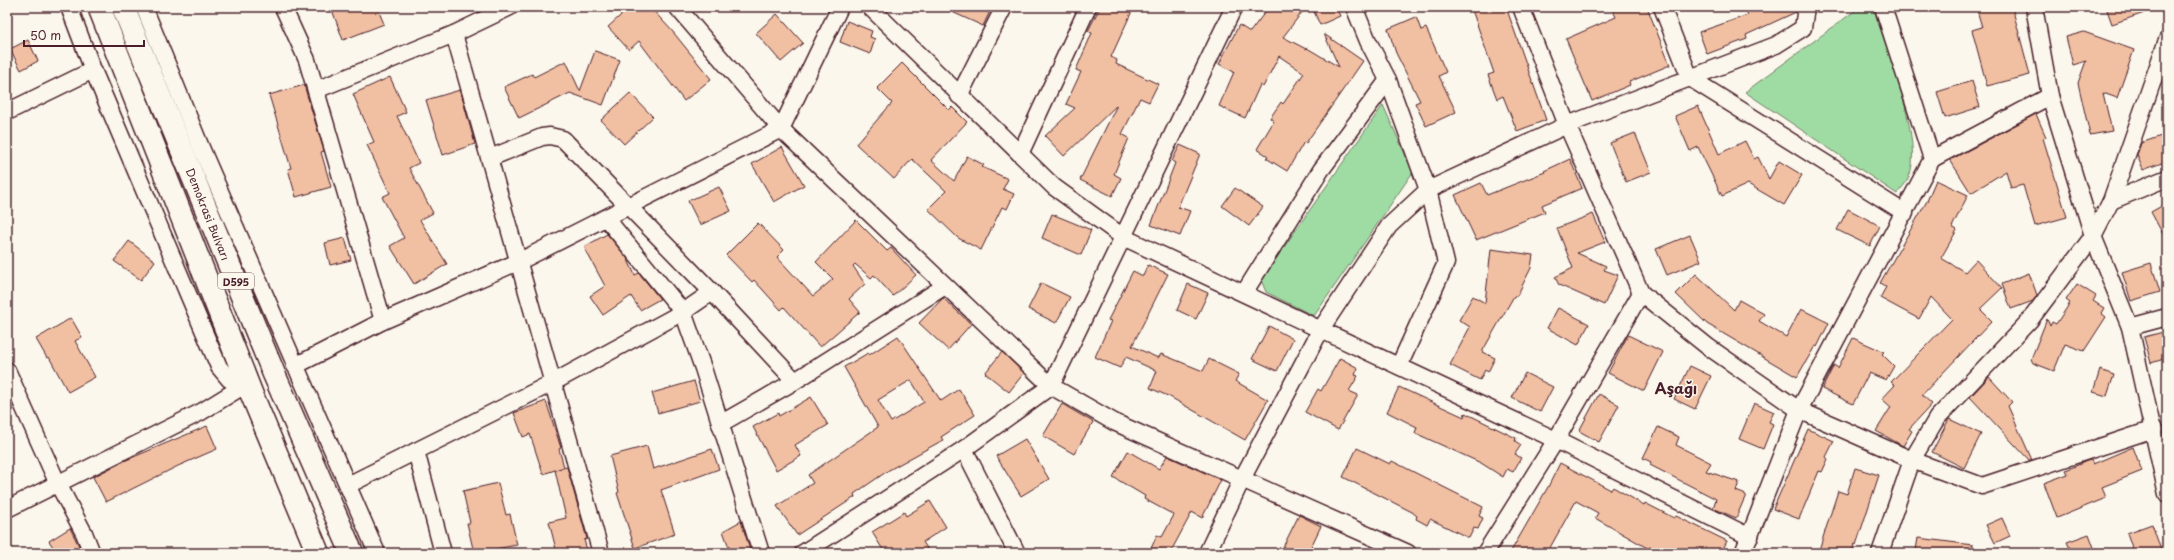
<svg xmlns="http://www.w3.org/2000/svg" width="2174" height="560" font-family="'Playpen Sans',sans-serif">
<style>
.green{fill:#9fdca3;stroke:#747e67}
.building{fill:#f1bfa2;stroke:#4a1f2b;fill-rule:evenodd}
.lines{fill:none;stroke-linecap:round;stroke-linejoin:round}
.minor-casing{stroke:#4a1f2b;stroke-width:19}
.highway-casing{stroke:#4a1f2b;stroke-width:25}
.minor{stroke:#fbf7ec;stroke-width:16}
.highway{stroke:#fbf7ec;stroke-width:22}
.labels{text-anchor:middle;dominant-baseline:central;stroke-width:3;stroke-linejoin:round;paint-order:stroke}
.shield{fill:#fbf7ec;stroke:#7f6065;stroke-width:1}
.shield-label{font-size:10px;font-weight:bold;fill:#4a1f2b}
.street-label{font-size:11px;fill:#4a1f2b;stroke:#fbf7ec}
.district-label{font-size:15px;font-weight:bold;fill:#4a1f2b;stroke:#fbf7ec}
</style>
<rect width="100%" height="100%" fill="#fbf7ec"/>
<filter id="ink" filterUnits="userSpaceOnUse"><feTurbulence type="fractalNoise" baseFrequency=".025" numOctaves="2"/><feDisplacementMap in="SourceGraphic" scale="8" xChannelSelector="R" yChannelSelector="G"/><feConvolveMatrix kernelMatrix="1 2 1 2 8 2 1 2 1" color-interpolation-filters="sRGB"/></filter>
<g filter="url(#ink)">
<g class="green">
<path d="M1860,7H1873C1885,45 1926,144 1908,179C1906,184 1900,189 1897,194L1745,92Z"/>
<path d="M1383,105L1413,172L1314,316L1266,292L1261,280Z"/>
</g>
<g class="building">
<path d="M331,7H377L384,24L343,40Z"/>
<path d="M630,7H650L673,32L711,79L684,101L639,41L629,50L608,27Z"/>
<path d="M941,7H992L983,26Z"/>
<path d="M1100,7H1123L1132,11L1111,57L1117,60L1116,64L1158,84L1149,102L1140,98L1122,134L1129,138L1114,174L1121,178L1112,196L1080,180L1117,105L1064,156L1045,136L1075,108L1066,104L1081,72L1076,70L1092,33L1088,31Z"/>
<path d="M1269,7H1306L1283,37L1306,49L1307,48L1339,67L1324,34L1363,61L1306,143L1304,142L1287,171L1266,158L1268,156L1257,149L1274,121L1270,118L1281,102L1283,104L1304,73L1279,56L1263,87L1260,85L1245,118L1219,106L1234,72L1219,64L1239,25L1250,32Z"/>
<path d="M1312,7H1336L1340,16L1320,25Z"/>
<path d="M1471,7H1506L1546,120L1517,131L1503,96L1497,99L1488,75L1494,73Z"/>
<path d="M1611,7H1647L1670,65L1629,82L1630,85L1592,101L1566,39L1616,17Z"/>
<path d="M1744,7H1796V12L1746,35L1747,39L1707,54L1699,32L1748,15Z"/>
<path d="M1976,7H2012L2030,75L1987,86L1972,30L1982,27Z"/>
<path d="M2106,7H2156V9L2112,24Z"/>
<path d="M777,14L803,43L781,62L756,33Z"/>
<path d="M1416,17L1421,30L1426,28L1446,72L1439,76L1456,112L1426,126L1415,103L1420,101L1396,53L1388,29Z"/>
<path d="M847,21L872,31L870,37L875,39L870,54L840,42Z"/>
<path d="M2084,32L2134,50L2117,98L2103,93L2112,131L2090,135L2078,83L2086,61L2073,65L2066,37Z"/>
<path d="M28,40L38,61L21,70L10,49Z"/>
<path d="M595,51L620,60L603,105L570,93L519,118L504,87L532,74L534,77L566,61L580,91Z"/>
<path d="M902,63L949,110L952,107L967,122L931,160L954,181L967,156L984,165L982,167L1008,179L1003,189L1014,194L1007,209L1002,207L981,250L958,238L928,209L946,191L912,159L894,179L856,144L892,103L877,88Z"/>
<path d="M390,77L406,112L397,116L419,163L409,168L433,213L420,220L447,264L414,284L390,246L404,238L382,197L390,193L367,145L374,142L353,94Z"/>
<path d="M1972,81L1980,107L1945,118L1937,92Z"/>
<path d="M304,85L324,151L321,152L331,187L296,197L288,169L291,168L269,95Z"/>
<path d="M460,90L475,144L443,155L426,100Z"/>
<path d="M630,93L653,117L624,144L601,120Z"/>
<path d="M1698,106L1719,154L1745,141L1754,159L1758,157L1769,179L1779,161L1802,175L1784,205L1748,184L1722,196L1698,147L1690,151L1675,116Z"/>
<path d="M2036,114L2046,137L2043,138L2067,217L2035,226L2023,185L2011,188L2006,171L1971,193L1950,160Z"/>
<path d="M1635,133L1651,172L1626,182L1610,143Z"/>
<path d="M2167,134V161L2143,170L2137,155L2141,143Z"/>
<path d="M1180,145L1200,154L1178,207L1190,211L1180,236L1151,225L1175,163L1172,161Z"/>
<path d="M782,147L804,185L774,202L752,164Z"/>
<path d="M1570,159L1582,188L1542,205L1545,212L1476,240L1455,195L1481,183L1487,195L1545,172L1544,171Z"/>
<path d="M1936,180L1968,195L1952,227L1957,230L1941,258L1965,272L1976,260L2002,288L1980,309L1992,321L1922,395L1932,404L1909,429L1912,431L1903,446L1876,431L1891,407L1882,399L1895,385L1891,382L1952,319L1931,297L1919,319L1880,298L1886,287L1880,283L1927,201Z"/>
<path d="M719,187L731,211L700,225L688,201Z"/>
<path d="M1235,188L1263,207L1249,226L1222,206Z"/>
<path d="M2167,203V242L2151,212Z"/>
<path d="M1848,209L1880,226L1870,246L1837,230Z"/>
<path d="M1052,214L1091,230L1081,255L1042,238Z"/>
<path d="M1593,214L1605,242L1577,253L1606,266L1604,270L1618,275L1604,305L1559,285L1555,277L1573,268L1557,228Z"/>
<path d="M856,220L887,251L891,248L916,275L893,296L874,275L871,278L855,264L853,266L865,284L849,299L860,312L820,347L784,307L781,310L754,280L752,282L726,255L758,223L784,250L777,257L813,296L833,279L816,262Z"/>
<path d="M607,234L627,258L635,275L639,273L660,299L640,310L631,296L603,315L590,296L605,286L584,247Z"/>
<path d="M1690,235L1701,261L1667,275L1656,249Z"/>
<path d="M345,238L351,260L330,265L325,243Z"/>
<path d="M129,241L155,261L141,280L114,261Z"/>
<path d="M1491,249L1533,255L1531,268L1517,296H1514L1482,352L1495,358L1488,372L1485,370L1480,380L1450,365L1470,327L1459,320L1473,296L1485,303Z"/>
<path d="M2151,263L2160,292L2131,301L2122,272Z"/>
<path d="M1148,265L1168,274L1132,346L1158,358L1161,354L1203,371L1209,359L1239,374L1235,381L1268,400L1245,440L1170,397L1150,388L1157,371L1126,357L1120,368L1095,357L1111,321L1108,320L1133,271L1143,276Z"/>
<path d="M2029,273L2037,295L2033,301L2011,309L2002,284Z"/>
<path d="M1696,274L1734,310L1739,300L1764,314L1759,321L1786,337L1801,309L1829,323L1817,347L1815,346L1797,377L1707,324L1676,294Z"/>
<path d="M1041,283L1070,297L1056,323L1028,309Z"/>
<path d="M1188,284L1208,293L1196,319L1177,310Z"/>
<path d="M2077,284L2096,296L2093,301L2104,308L2101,313L2106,317L2084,351L2065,344L2054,371L2033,363L2031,359L2047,319L2050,326L2052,322L2056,324L2070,303L2066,300Z"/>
<path d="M943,298L971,324L948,350L919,323Z"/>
<path d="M1558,308L1589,324L1578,345L1547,328Z"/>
<path d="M71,318L82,337L75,341L95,377L68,392L49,357L47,358L36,339Z"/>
<path d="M1269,326L1293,339L1277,371L1252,359Z"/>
<path d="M2167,331V358L2151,363L2144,337Z"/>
<path d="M1628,335L1663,352L1644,391L1608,373Z"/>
<path d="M898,336L941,401L959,389L975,415L941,437L943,440L889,470L854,494L855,497L797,535L777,506L813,483L808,475L878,427L844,367L868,353L869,355ZM911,380L924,402L891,422L878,400Z"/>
<path d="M1853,338L1884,352L1882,354L1894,366L1886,380L1869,373L1853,404L1822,389L1834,365L1838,368Z"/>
<path d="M1002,352L1024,373L1009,392L985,373Z"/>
<path d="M1340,358L1358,368L1355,375L1358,376L1349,391L1358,395L1338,430L1305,412L1318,389L1321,391Z"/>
<path d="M1690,366L1711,376L1695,409L1674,399Z"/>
<path d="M2100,370L2114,375L2107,396L2093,392Z"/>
<path d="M1525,373L1553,387L1540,412L1512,398Z"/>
<path d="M1989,377L2012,402L2008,406L2032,460H2029L1970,397Z"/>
<path d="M694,381L700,401L658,413L652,393Z"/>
<path d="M1399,387L1464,417L1465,413L1516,438L1515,441L1521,445L1515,454L1521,458L1513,472L1507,469L1503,477L1481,463L1415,433L1417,427L1387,412Z"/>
<path d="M1599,394L1619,405L1599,442L1579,431Z"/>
<path d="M811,397L828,425L795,445L801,456L776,470L753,427L778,413L779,416Z"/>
<path d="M546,401L561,448L559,449L564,467L543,474L530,434L523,437L514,413Z"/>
<path d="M1754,403L1774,412L1769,422L1773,424L1763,449L1739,439Z"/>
<path d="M1062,404L1093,422L1074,454L1043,436Z"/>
<path d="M1949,419L1981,434L1964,468L1932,452Z"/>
<path d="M207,426L217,449L178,466L106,502L93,477L124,461Z"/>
<path d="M1658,427L1679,437L1676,445L1711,463L1706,471L1739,482L1736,491L1746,495L1736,518L1713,508L1716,499L1650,465L1651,462L1643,458Z"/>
<path d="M1808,429L1834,441L1826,457L1828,459L1822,472L1819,471L1799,519L1773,509Z"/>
<path d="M1025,439L1049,479L1021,496L996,456Z"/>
<path d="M647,446L653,469L712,449L719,469L661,490L675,534L635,548L617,493L619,492L610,456Z"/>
<path d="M2133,447L2142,471L2102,487L2106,498L2057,518L2044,483L2068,474L2066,470L2087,461L2091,460L2093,464Z"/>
<path d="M1357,448L1390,464L1392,461L1483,507L1479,516L1483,518L1478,529L1474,528L1469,538L1430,519L1427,525L1416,519L1417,516L1412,512L1343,477Z"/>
<path d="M1128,451L1159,469L1167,456L1221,480L1202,518L1192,512L1170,553H1149L1157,535L1162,537L1174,515L1144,499L1145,496L1113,477Z"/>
<path d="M1560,463L1611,490L1613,487L1644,505L1645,503L1674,518L1676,516L1727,541L1721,553H1663L1650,547L1649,549L1595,518L1598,513L1576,501L1547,553H1510L1548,487Z"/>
<path d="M567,467L587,539L584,540L588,553H557L549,522L566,518L555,470Z"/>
<path d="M1855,468L1879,475L1856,545L1854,544L1852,553H1818L1838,491L1847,494Z"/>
<path d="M498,483L506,515L510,514L517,545L474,553L467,523H470L463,491Z"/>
<path d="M930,501L946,527L923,542L930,553H885L872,532L904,512L906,516Z"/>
<path d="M1299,515L1321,526L1308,553H1280Z"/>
<path d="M2002,518L2010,536L1995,543L1986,525Z"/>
<path d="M741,521L751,553H731L723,531Z"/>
<path d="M2152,524L2162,553H2134L2127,533Z"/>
<path d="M70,528L81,550L76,553H57L49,541Z"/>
<path d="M2089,534L2096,553H2072L2067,542Z"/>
<path d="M1918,538L1973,545L1972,553H1938L1916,550Z"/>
</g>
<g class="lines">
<g class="minor-casing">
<g id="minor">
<path d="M69,7L93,70L219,367L229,379L252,395"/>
<path d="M144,7L202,150L377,553"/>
<path d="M283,7L307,60L383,321"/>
<path d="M677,7L781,129L1051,386L1114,422L1408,553"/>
<path d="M870,7L1054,187L1123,237L1556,440L1750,537"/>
<path d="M1354,7L1368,41L1388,80L1428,190L1446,263L1399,366"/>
<path d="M1521,7L1567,125L1641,293L1707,346L1799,410L1912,460L1982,486L2154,429"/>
<path d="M1662,7L1690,78L1905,213"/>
<path d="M2034,7L2050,96L2093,236L2130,327L2167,494"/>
<path d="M454,34L601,553"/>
<path d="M316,90L454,34L510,7"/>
<path d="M959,96L1004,7"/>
<path d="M7,112L93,70"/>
<path d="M1020,154L1088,7"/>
<path d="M490,158L542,137L550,136L563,139L712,292L795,381"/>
<path d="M1932,159L2050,96"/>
<path d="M2111,201L2167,178"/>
<path d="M606,218L683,312L703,368L761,553"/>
<path d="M1244,293L1321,170L1388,80"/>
<path d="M2130,327L2167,317"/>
<path d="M295,366L383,321L520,261L781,129L840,7"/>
<path d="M7,370L57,482L84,533L92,553"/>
<path d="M720,424L795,381L945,286"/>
<path d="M964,449L1017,553"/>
<path d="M416,451L443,553"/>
<path d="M348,485L554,382L683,312L712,292"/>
<path d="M7,509L201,412L240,388"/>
<path d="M803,553L964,449L1051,386L1234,7"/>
<path d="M1207,553L1242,479L1321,329L1389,226L1428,190L1567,125L1776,45L1803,28L1806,7"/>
<path d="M1485,553L1556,440L1641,293"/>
<path d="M1743,553L1799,410L1932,159L1883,7"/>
<path d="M1880,553L1912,460L1937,418L2030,320L2093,236L2111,201L2167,40"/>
</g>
</g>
<g class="highway-casing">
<g id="highway">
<path d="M99,7L252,395L318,553"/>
<path d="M123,7L274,374L352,553"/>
</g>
</g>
<use href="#minor" class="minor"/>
<use href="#highway" class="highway"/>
</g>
</g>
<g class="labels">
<rect class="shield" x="218" y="273" width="36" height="16" rx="3"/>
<g class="shield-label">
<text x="236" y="281">D595</text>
</g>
<g class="street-label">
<text transform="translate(208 214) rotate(68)">Demokrasi Bulvarı</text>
</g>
<g class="district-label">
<text x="1676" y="387">Aşağı</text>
</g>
</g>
<rect width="2174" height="560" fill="none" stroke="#fbf7ec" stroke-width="24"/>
<rect x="12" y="12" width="2150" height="536" fill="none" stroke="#4a1f2b" stroke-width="1.5" filter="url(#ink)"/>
<path d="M24 40v6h120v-6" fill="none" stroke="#4a1f2b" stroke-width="2"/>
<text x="30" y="40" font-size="12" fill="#4a1f2b" stroke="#fbf7ec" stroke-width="3" paint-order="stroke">50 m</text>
</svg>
